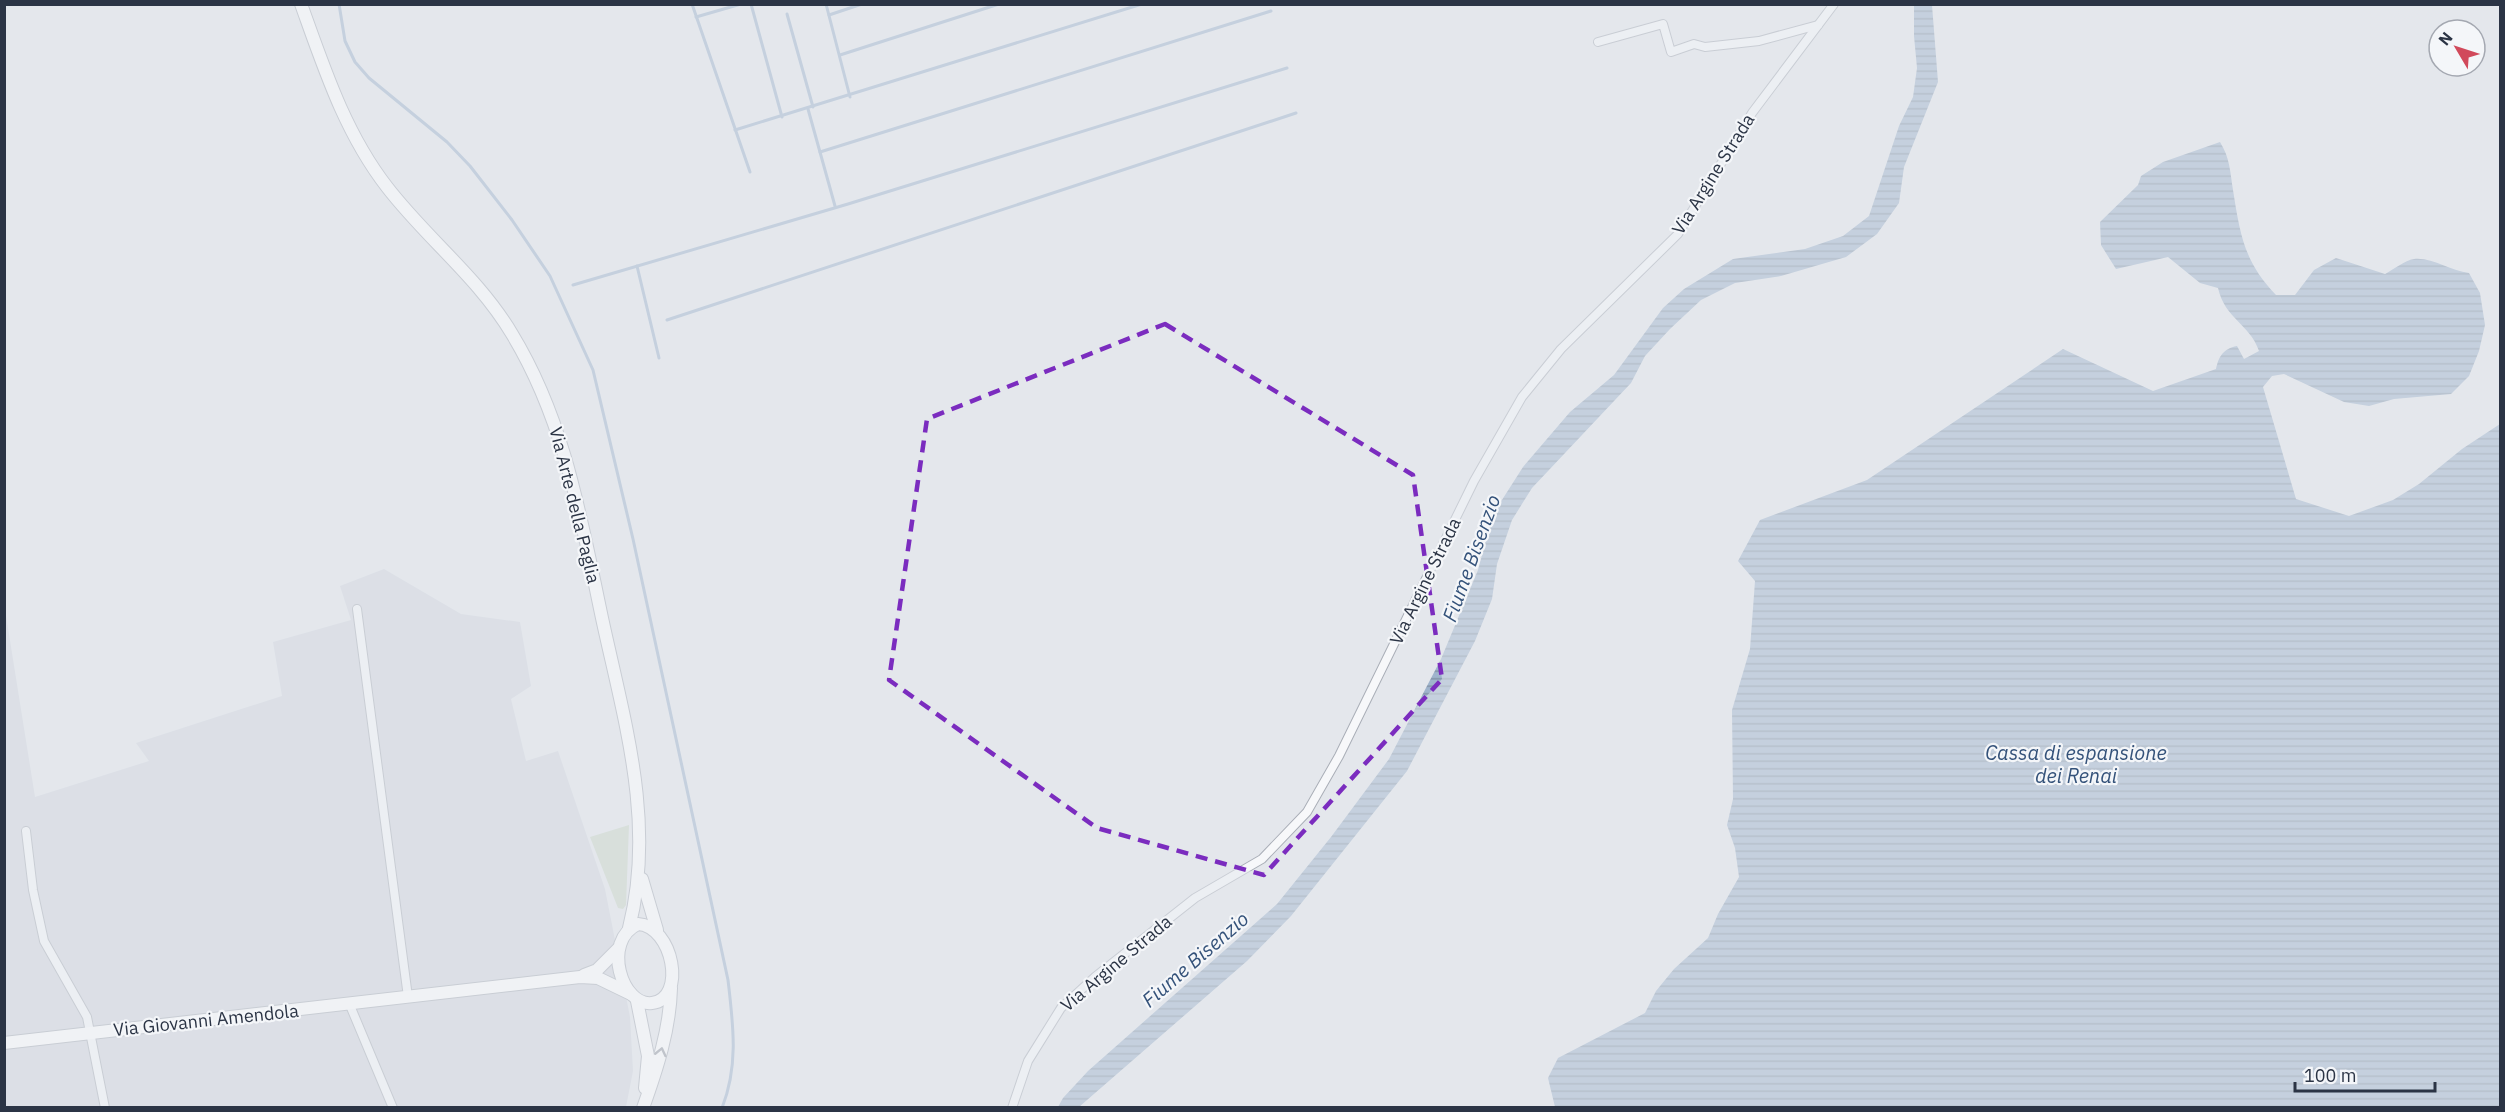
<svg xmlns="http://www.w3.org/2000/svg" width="2505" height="1112" font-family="'IBM Plex Sans',sans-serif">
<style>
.built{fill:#d2d6de}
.green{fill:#c9d6c5}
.water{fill:url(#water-rules)}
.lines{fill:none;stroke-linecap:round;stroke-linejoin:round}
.stream{stroke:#9fb4cc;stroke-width:3}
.street-casing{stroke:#a9aeb7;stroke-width:10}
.secondary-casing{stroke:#a9aeb7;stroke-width:14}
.street{stroke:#f7f8fa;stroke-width:8}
.secondary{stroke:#fff;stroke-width:12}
.oneway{stroke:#959aa2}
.marked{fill:none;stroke:#7b2cbf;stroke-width:4.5;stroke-dasharray:12 8;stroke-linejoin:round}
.labels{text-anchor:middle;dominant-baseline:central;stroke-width:4.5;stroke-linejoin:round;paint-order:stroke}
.street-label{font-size:18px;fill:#2b3445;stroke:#f4f6f9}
.water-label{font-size:20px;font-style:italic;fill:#34527a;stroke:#f4f6f9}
</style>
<defs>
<pattern id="water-rules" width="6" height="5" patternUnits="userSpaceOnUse" patternTransform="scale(1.5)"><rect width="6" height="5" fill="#9fb4cc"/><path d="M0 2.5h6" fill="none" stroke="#8293a7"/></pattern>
</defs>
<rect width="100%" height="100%" fill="#e4e7ec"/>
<path class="built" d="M384,569L461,614L520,622L531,686L511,699L526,761L558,751L605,889L630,1017L633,1071L626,1107H5L4,603L35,797L149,761L136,743L282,696L273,642L351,620L340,586Z"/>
<path class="green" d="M629,825L626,905L623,909L618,908L590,837Z"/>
<g class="water">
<path d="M1914,5H1932L1938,82L1904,167L1899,203L1877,234L1846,257L1781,276L1735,283L1701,300L1670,329L1645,356L1631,383L1532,488L1512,520L1497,564L1492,599L1475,641L1407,771L1291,916L1247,961L1079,1107H1058L1063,1098L1088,1071L1277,904L1331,837L1389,759L1441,659L1478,570L1493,514L1523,467L1570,412L1614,375L1663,308L1684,289L1733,259L1805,249L1843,236L1869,216L1899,126L1913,97L1917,68L1914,36Z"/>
<path d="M2220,142C2230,158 2230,171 2233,190C2240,234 2244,262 2276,295H2295L2314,270L2336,258L2385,274C2393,270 2405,260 2414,259C2432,257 2451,271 2469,273L2480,293L2485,325L2479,351L2469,376L2451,394L2394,399L2369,406L2344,402L2284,374L2272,376L2263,387L2296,499L2349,516L2393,500L2419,484L2462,449L2500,424V1107H1555L1548,1078L1558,1058L1645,1013L1656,991L1674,969L1708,938L1718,914L1739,877L1735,848L1727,825L1733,799L1732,710L1750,649L1755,581L1738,561L1760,520L1867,480L2063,349L2153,391L2216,369C2219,356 2223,349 2237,346L2244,359L2259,351C2250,324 2225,319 2218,288L2200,283L2168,257L2116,269L2101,245L2100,222L2138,185L2141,176L2163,162Z"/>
</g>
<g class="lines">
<g class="stream">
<path d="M339,4L345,41L355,62L369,78L447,142L470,166L512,220L550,276L593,370L633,539L728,980C733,1024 739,1065 722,1108"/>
<path d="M692,4L750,172"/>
<path d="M751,4L782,117"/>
<path d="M826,4L850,97"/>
<path d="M787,14L813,107"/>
<path d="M829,15L862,4"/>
<path d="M696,17L741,4"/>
<path d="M840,55L999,4"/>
<path d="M808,109L835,206"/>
<path d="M735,130L1142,4"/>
<path d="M820,152L1271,11"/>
<path d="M637,266L659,358"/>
<path d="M573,285L848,204L1287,68"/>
<path d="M667,320L1296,113"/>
</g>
<g class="street-casing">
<g id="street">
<path d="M1598,42L1663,24L1671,52L1694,44L1705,47L1759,41L1818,25"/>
<path d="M357,609L408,997"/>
<path d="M26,831L33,890L44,941L87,1017L105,1108"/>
<path d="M349,1003L393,1108"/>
<path d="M1012,1108L1028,1061L1061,1008L1095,977L1195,898L1262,859L1307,812L1339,756L1474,481L1522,397L1561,349L1678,234L1752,113L1834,4"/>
</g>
</g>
<g class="secondary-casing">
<g id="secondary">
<path d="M301,4C324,68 345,133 387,187C427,239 478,277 512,334C565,421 581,519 602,618C624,720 656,823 629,928"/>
<path d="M642,879L657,930"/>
<path d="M638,924C673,926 687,999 652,1003C622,1007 601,941 638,924Z"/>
<path d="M584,975L597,970L618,949"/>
<path d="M637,1001L648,1056L645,1088"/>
<path d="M4,1043L580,977L598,978L631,994"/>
<path d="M643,1108C657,1069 670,1029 671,988"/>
</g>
</g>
<use href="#street" class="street"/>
<use href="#secondary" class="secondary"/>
</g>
<defs><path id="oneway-chevron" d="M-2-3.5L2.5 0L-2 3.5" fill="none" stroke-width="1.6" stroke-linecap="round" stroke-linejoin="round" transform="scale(1.5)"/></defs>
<use class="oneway" href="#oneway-chevron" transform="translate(661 1052) rotate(-77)"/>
<path d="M0 0H2505V1112H0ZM1165,324L1413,475L1442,679L1264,875L1097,828L889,680L927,419Z" fill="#e4e7ec" fill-opacity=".55" fill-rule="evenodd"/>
<path class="marked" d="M1165,324L1413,475L1442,679L1264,875L1097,828L889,680L927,419Z"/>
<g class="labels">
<g class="street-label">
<text transform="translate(1713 174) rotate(-58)">Via Argine Strada</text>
<text transform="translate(575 505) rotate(76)">Via Arte della Paglia</text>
<text transform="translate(1425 581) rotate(-64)">Via Argine Strada</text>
<text transform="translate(1116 963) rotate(-40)">Via Argine Strada</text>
<text transform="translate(206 1020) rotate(-6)">Via Giovanni Amendola</text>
</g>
<g class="water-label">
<text transform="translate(1471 558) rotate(-70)">Fiume Bisenzio</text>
<text x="2076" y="752">Cassa di espansione<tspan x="2076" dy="23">dei Renai</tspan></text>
<text transform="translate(1195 959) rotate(-41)">Fiume Bisenzio</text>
</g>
</g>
<rect width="2505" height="1112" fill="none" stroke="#2b3445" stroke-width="12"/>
<g transform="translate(2457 48) rotate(309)"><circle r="28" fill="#f4f6f9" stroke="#a4a8b1" stroke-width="1.5"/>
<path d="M0-4.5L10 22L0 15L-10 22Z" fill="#d1495b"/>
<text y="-9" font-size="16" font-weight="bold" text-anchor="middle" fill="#2b3445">N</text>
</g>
<path d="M2295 1082v9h140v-9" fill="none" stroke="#2b3445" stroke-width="3"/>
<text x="2304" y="1082" font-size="18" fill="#2b3445" stroke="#f4f6f9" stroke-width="4.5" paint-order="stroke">100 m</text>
</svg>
